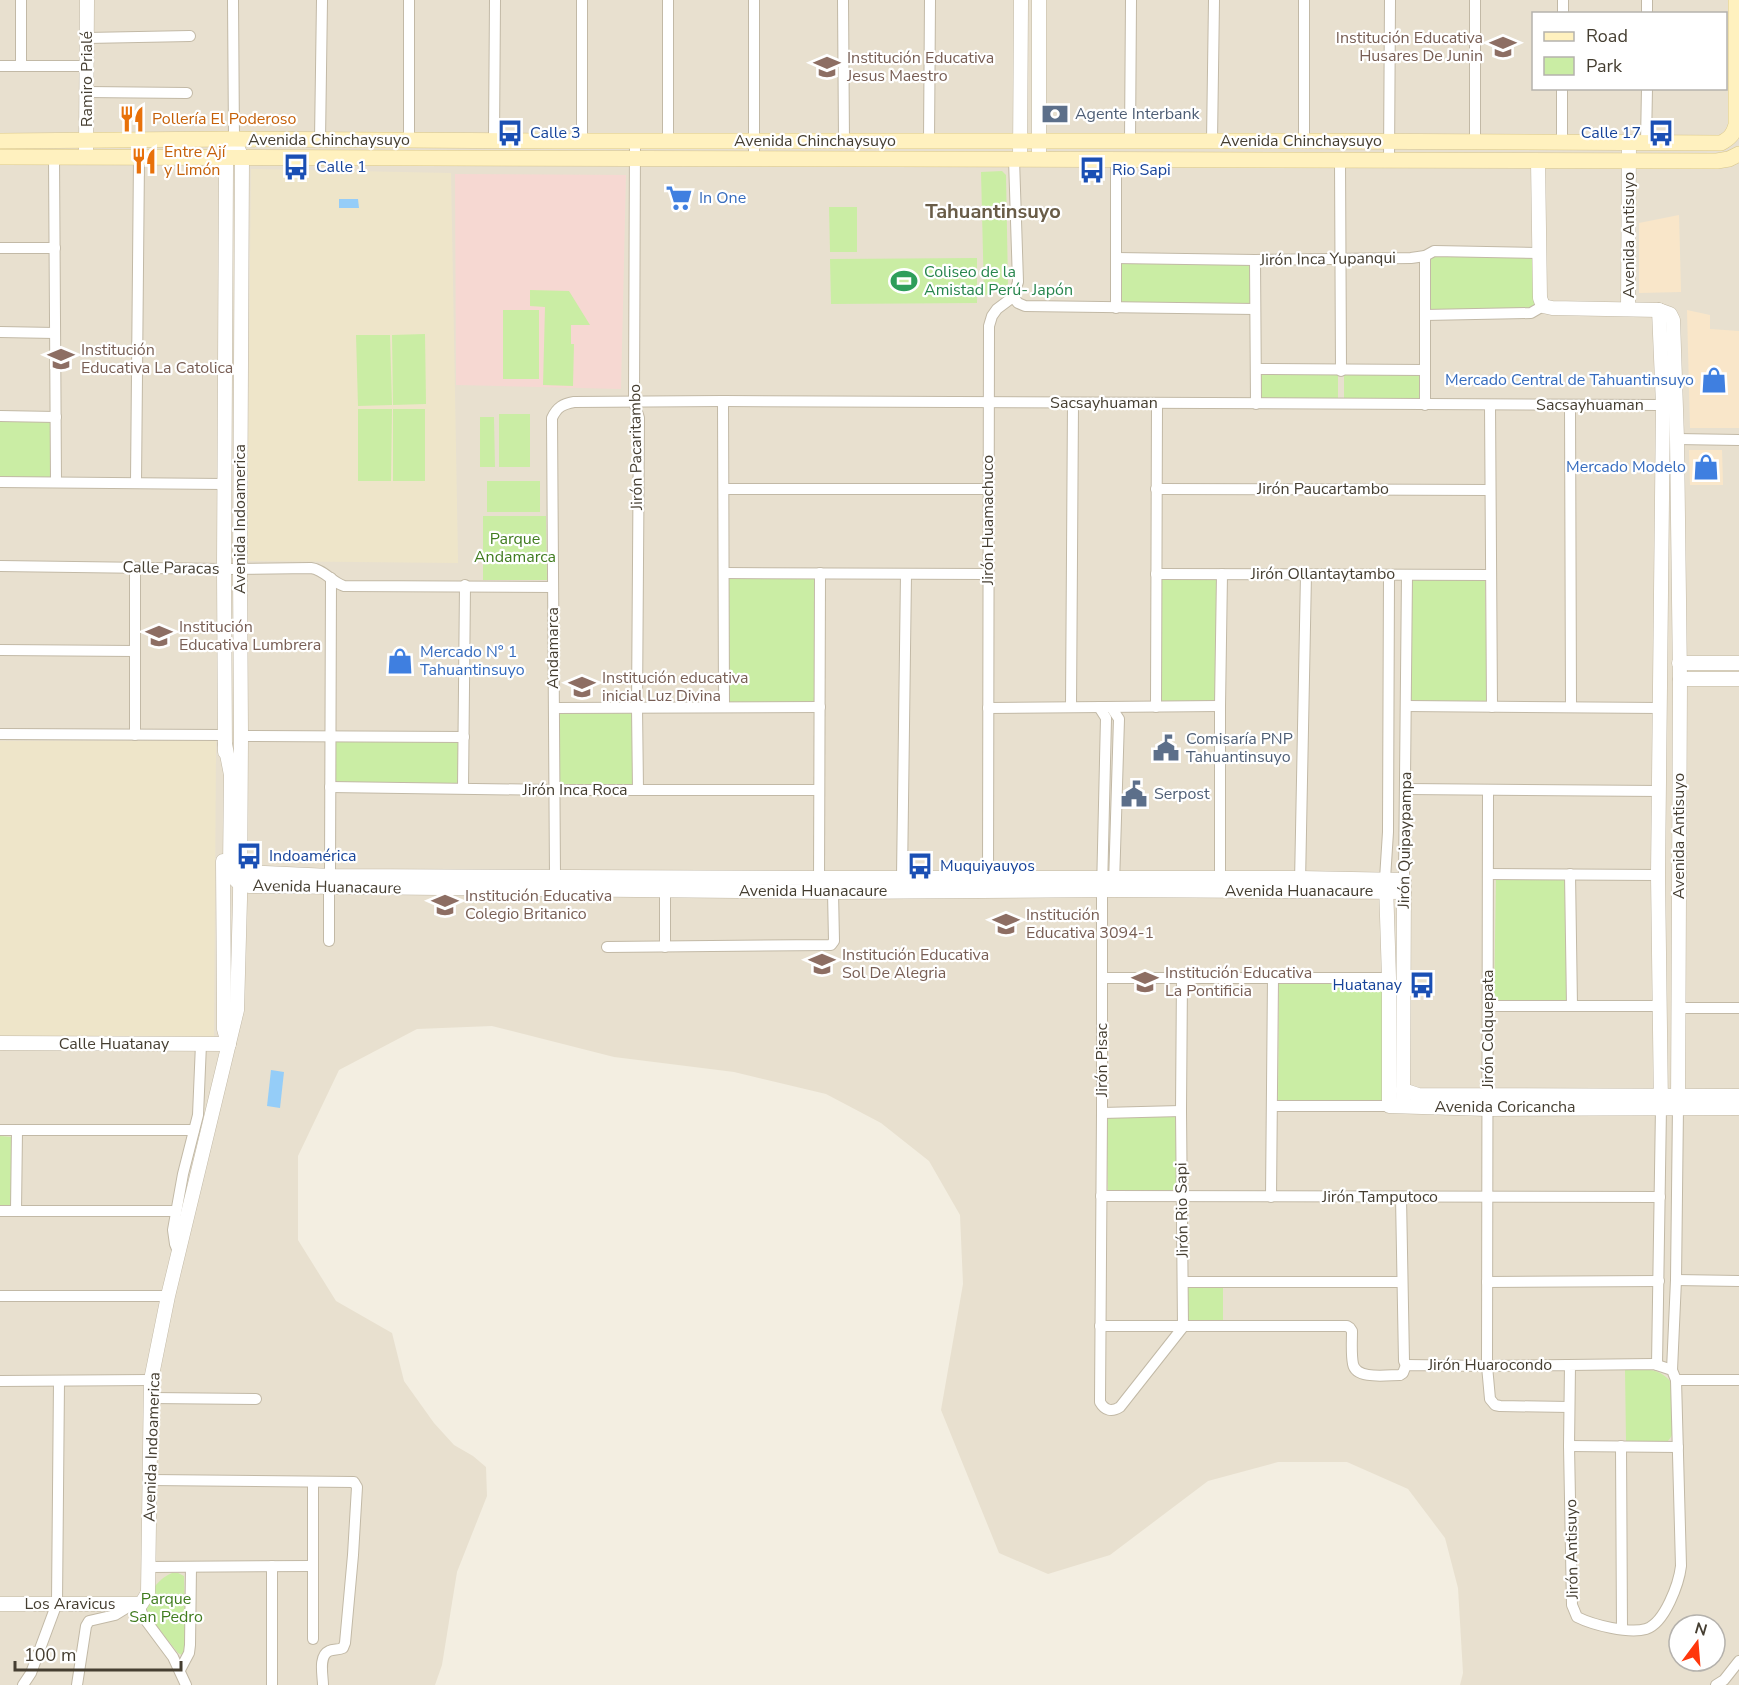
<svg xmlns="http://www.w3.org/2000/svg" width="1739" height="1685" font-family="'Nunito Sans',sans-serif">
<style>
.residential{fill:#e8e0cf;fill-rule:evenodd}
.commercial{fill:#f9e6c9}
.education{fill:#eee5c9}
.medical{fill:#f6d8d2}
.green{fill:#caeda4}
.water{fill:#95cdf8}
.lines{fill:none;stroke-linecap:round;stroke-linejoin:round}
.minor-casing{stroke:#c2b9a6;stroke-width:12}
.tertiary-casing{stroke:#c2b9a6;stroke-width:15}
.secondary-casing{stroke:#d8c68b;stroke-width:16}
.minor{stroke:#fff;stroke-width:10}
.tertiary{stroke:#fff;stroke-width:14}
.secondary{stroke:#fff1bf;stroke-width:15}
.labels{text-anchor:middle;dominant-baseline:central;stroke-width:4.5;stroke-linejoin:round;paint-order:stroke}
.education-label{font-size:16px;fill:#785e54;stroke:#fff;text-anchor:start}
.street-label{font-size:16px;fill:#453e31;stroke:#fff}
.service-label{font-size:16px;fill:#4e5e75;stroke:#fff;text-anchor:start}
.food-label{font-size:16px;fill:#c56008;stroke:#fff;text-anchor:start}
.transit-label{font-size:16px;fill:#164399;stroke:#fff;text-anchor:start}
.shop-label{font-size:16px;fill:#366cbe;stroke:#fff;text-anchor:start}
.leisure-label{font-size:16px;fill:#27864d;stroke:#fff;text-anchor:start}
.park-label{font-size:16px;fill:#407c1f;stroke:#fff}
.quarter-label{font-size:20px;font-weight:bold;fill:#695c47;stroke:#fff}
</style>
<rect width="100%" height="100%" fill="#f3eee1"/>
<path class="residential" d="M0,0H1739V1685H1460L1463,1673L1458,1588L1445,1538L1408,1489L1347,1462H1278L1208,1481L1110,1555L1048,1574L999,1553L941,1410L963,1284L960,1215L929,1161L881,1123L826,1094L734,1072L614,1057L492,1026L417,1029L339,1070L298,1156V1240L336,1301L392,1333L404,1381L434,1423L454,1445L473,1456L486,1467L487,1496L457,1572L442,1665L435,1685H0ZM1534,14H1726V88H1534ZM1679,1625H1715V1661H1679Z"/>
<g class="commercial">
<path d="M1679,215L1681,292L1639,293V223Z"/>
<path d="M1687,310L1710,315V329L1739,331V428H1690Z"/>
<path d="M1689,450H1722L1723,485H1690Z"/>
</g>
<g class="education">
<path d="M251,169L451,173L458,563L247,561Z"/>
<path d="M0,741H216L214,1037L0,1036Z"/>
</g>
<path class="medical" d="M455,174L626,175L621,389L456,385Z"/>
<g class="green">
<path d="M1002,171L1006,175L1008,285L984,296L981,172Z"/>
<path d="M829,207H857V252H830Z"/>
<path d="M1429,256H1535V310L1430,311Z"/>
<path d="M977,258V303L831,304L830,259Z"/>
<path d="M1119,260L1252,263V306L1120,305Z"/>
<path d="M530,290L569,291L590,325H571V344H574L573,386L543,385L545,307L530,306Z"/>
<rect x="503" y="310" width="36" height="69"/>
<path d="M425,334L426,404L393,405L392,335Z"/>
<path d="M356,335H390L392,405L358,406Z"/>
<path d="M1260,373L1338,374V400H1261Z"/>
<path d="M1422,373V401H1344V374Z"/>
<path d="M358,409H392L391,481H358Z"/>
<rect x="393" y="409" width="32" height="72"/>
<rect x="499" y="414" width="31" height="53"/>
<path d="M480,417H494L495,467H480Z"/>
<rect x="0" y="419" width="51" height="60"/>
<rect x="487" y="481" width="53" height="31"/>
<path d="M483,516H546L547,580H483Z"/>
<path d="M728,577L819,578V703H728Z"/>
<path d="M1159,578L1219,579L1217,703H1160Z"/>
<path d="M1485,579L1487,701L1411,702V580Z"/>
<path d="M558,712H632L633,785H560Z"/>
<path d="M333,740H462V785L333,783Z"/>
<path d="M1496,878H1567L1568,1002H1494Z"/>
<path d="M1279,983H1384L1385,1100L1278,1101Z"/>
<path d="M1106,1117H1177V1192H1108Z"/>
<path d="M0,1136L12,1137L11,1208H0Z"/>
<rect x="1188" y="1288" width="35" height="34"/>
<path d="M1625,1370C1645,1370 1657,1366 1671,1382L1673,1433L1671,1437L1668,1441H1626Z"/>
<path d="M172,1573H178L184,1576L186,1648L185,1653L182,1655L178,1653L148,1615C141,1600 158,1578 172,1573Z"/>
</g>
<g class="water">
<path d="M339,199H358L359,208H339Z"/>
<path d="M271,1070L284,1072L280,1108L267,1106Z"/>
</g>
<g class="lines">
<g class="minor-casing">
<g id="minor">
<path d="M21,0V66"/>
<path d="M233,0L234,139"/>
<path d="M409,0V140"/>
<path d="M668,0V141"/>
<path d="M754,0V159"/>
<path d="M843,0L844,141"/>
<path d="M1475,0V142"/>
<path d="M1563,14V0"/>
<path d="M1647,14V0"/>
<path d="M87,38L190,36"/>
<path d="M0,66H87"/>
<path d="M87,92L187,93"/>
<path d="M320,140L322,0"/>
<path d="M494,140L495,0"/>
<path d="M582,141V0"/>
<path d="M635,141L634,402L639,418L637,707L638,790"/>
<path d="M929,141L930,0"/>
<path d="M1130,141L1131,0"/>
<path d="M1212,141L1214,0"/>
<path d="M1304,141V0"/>
<path d="M1562,142V88"/>
<path d="M1646,142L1647,88"/>
<path d="M54,157L56,482"/>
<path d="M1340,160L1341,371"/>
<path d="M1389,160L1390,0"/>
<path d="M0,248H55"/>
<path d="M1116,258L1255,260L1411,258L1425,256L1434,251L1539,253"/>
<path d="M1255,260L1256,404"/>
<path d="M1013,297L1018,303L1025,306L1255,309"/>
<path d="M1116,308V160"/>
<path d="M1425,315L1531,313L1543,306"/>
<path d="M0,332L55,333"/>
<path d="M1256,369L1425,370"/>
<path d="M723,401L724,707"/>
<path d="M1425,405V256"/>
<path d="M1490,405L1492,707"/>
<path d="M1570,405L1571,707"/>
<path d="M0,416L56,417"/>
<path d="M1677,439L1739,440"/>
<path d="M0,482L224,484"/>
<path d="M136,483L139,158"/>
<path d="M724,489H988"/>
<path d="M1156,489L1490,490"/>
<path d="M0,566L224,569L311,568C325,570 331,582 344,586L553,587"/>
<path d="M135,568V735"/>
<path d="M724,573L988,574"/>
<path d="M1156,574L1490,575"/>
<path d="M0,650L135,651"/>
<path d="M1406,706L1660,708"/>
<path d="M1071,707L1073,403"/>
<path d="M1099,707L1106,718L1102,891V1113L1100,1402C1105,1411 1112,1412 1120,1407L1183,1327L1181,1111L1182,978"/>
<path d="M1111,707L1119,719L1114,884"/>
<path d="M1156,707L1157,403"/>
<path d="M554,708L820,707"/>
<path d="M988,708L1220,706"/>
<path d="M0,734L225,735"/>
<path d="M241,736L464,737"/>
<path d="M330,787L555,790H819"/>
<path d="M463,788L465,585"/>
<path d="M1406,789L1660,791"/>
<path d="M1488,790L1487,1366L1490,1399L1495,1405L1500,1406L1569,1407"/>
<path d="M1488,874L1658,875"/>
<path d="M1570,874L1572,1006"/>
<path d="M330,876L331,578"/>
<path d="M555,877L552,418C557,407 563,404 574,402L723,401L1663,405"/>
<path d="M902,878L906,574"/>
<path d="M1220,878V706L1222,574"/>
<path d="M1385,879L1388,832L1389,575"/>
<path d="M1404,880L1407,575"/>
<path d="M988,883L989,326L992,316L997,309L1013,297L1018,282L1014,159"/>
<path d="M1300,883L1306,574"/>
<path d="M819,885L820,573"/>
<path d="M665,889V947"/>
<path d="M329,941V887"/>
<path d="M607,947L831,945L834,941L833,892"/>
<path d="M1102,978H1389"/>
<path d="M1488,1006H1659"/>
<path d="M1678,1008H1739"/>
<path d="M1272,1106H1389"/>
<path d="M1102,1113L1181,1111"/>
<path d="M0,1130H194"/>
<path d="M1101,1196L1660,1197"/>
<path d="M1271,1197L1273,978"/>
<path d="M1401,1197L1404,1361L1406,1365"/>
<path d="M0,1211H175"/>
<path d="M16,1211L17,1130"/>
<path d="M179,1254L175,1244L173,1230L183,1174L198,1115L201,1044"/>
<path d="M1676,1280L1739,1281"/>
<path d="M1183,1282H1402"/>
<path d="M1487,1282L1659,1281"/>
<path d="M0,1296H168"/>
<path d="M1100,1326H1347L1350,1328L1352,1331C1352,1342 1351,1354 1353,1364C1356,1380 1387,1375 1400,1375L1403,1373L1406,1365L1487,1366L1654,1364L1672,1370L1676,1380L1681,1566C1679,1583 1665,1623 1646,1629C1629,1634 1593,1625 1577,1617L1572,1605L1569,1446L1570,1365"/>
<path d="M1657,1365L1661,1107"/>
<path d="M1672,1370L1676,1280L1678,1107"/>
<path d="M1676,1380H1739"/>
<path d="M0,1381L151,1380"/>
<path d="M151,1398L256,1399"/>
<path d="M1569,1446L1678,1447"/>
<path d="M1621,1446L1622,1629"/>
<path d="M150,1480L354,1482L357,1487L353,1555L345,1643L343,1648C339,1650 333,1649 329,1651C318,1656 323,1676 323,1685"/>
<path d="M272,1566V1685"/>
<path d="M148,1567L313,1566"/>
<path d="M141,1604V1611L144,1618L173,1657L186,1685"/>
<path d="M313,1639V1482"/>
<path d="M180,1670L189,1653L190,1645L191,1567"/>
<path d="M23,1685L31,1673L57,1603L59,1381"/>
<path d="M77,1685L86,1626L89,1621L115,1615L133,1604"/>
<path d="M1716,1685L1724,1680L1739,1661"/>
</g>
</g>
<g class="tertiary-casing">
<g id="tertiary">
<path d="M1039,0V159"/>
<path d="M86,151L87,0"/>
<path d="M1020,159L1021,0"/>
<path d="M1538,161L1540,298L1543,306L1552,308L1659,310L1670,314L1673,320L1677,439L1680,679L1678,1107"/>
<path d="M1628,309L1629,142"/>
<path d="M1659,310L1663,405L1658,875L1661,1107"/>
<path d="M1679,663H1739"/>
<path d="M1680,679H1739"/>
<path d="M225,744L231,775L230,869C234,881 238,884 250,886L833,892L1114,890L1404,892"/>
<path d="M225,752L224,569L226,168V158L230,148"/>
<path d="M223,861L224,1010V1029L227,1040"/>
<path d="M240,872L330,876L819,878H1300L1404,880L1403,1106"/>
<path d="M1386,885L1389,978V1106L1488,1109L1739,1108"/>
<path d="M0,1043L229,1044"/>
<path d="M1403,1090L1418,1095L1739,1096"/>
<path d="M0,1604H141L148,1593L151,1380L168,1296L237,1010L240,899L241,736L240,569L242,158L234,139"/>
</g>
</g>
<g class="secondary-casing">
<g id="secondary">
<path d="M0,141L234,139L553,141H1304L1721,143C1730,138 1733,135 1736,125V0"/>
<path d="M0,157L1717,161L1729,159L1739,154"/>
</g>
</g>
<use href="#minor" class="minor"/>
<use href="#tertiary" class="tertiary"/>
<use href="#secondary" class="secondary"/>
</g>
<defs>
<g id="school-bare" transform="scale(2.07)"><path d="M0-5L7-2L0 1L-7-2ZM-4 1L0 2.5L4 1V4Q0 6-4 4Z" fill="#8d6e63" stroke="#fff" stroke-width="2.5" paint-order="stroke"/></g>
<g id="bank-bare" transform="scale(2.07)"><path d="M-6-4H6V4H-6ZM0-2.3a2.3 2.3 0 1 0 0 4.6a2.3 2.3 0 1 0 0-4.6Z" fill="#5c6f8a" stroke="#fff" stroke-width="2.5" paint-order="stroke"/></g>
<g id="restaurant-bare" transform="scale(2.07)"><path d="M-5-6h1v4h1v-4h1v4h1v-4h1v5L-1.5 .5V6h-2V.5L-5-1ZM5-6V6H3V1.5H1.5Q1.5-4 5-6Z" fill="#e8710a" stroke="#fff" stroke-width="2.5" paint-order="stroke"/></g>
<g id="bus-bare" transform="scale(2.07)"><path d="M-5-6H5V4H4V6H2V4H-2V6H-4V4H-5ZM-3.5-4V0h7V-4ZM-3.5 1.2v1.5H-2V1.2ZM2 1.2v1.5H3.5V1.2Z" fill="#1a4fb4" stroke="#fff" stroke-width="2.5" paint-order="stroke"/></g>
<g id="supermarket-bare" transform="scale(2.07)"><path d="M-6-5.5h2.5l.6 2H6L4.5 2H-2.5L-4.4-4H-6ZM-1.5 3.2a1.3 1.3 0 1 0 .1 0ZM3 3.2a1.3 1.3 0 1 0 .1 0Z" fill="#3f7fe0" stroke="#fff" stroke-width="2.5" paint-order="stroke"/></g>
<g id="stadium-bare" transform="scale(2.07)"><path d="M0-5a6.5 5 0 1 0 0 10a6.5 5 0 1 0 0-10ZM-3.5-1.8h7v3.6h-7Z" fill="#2e9e5b" stroke="#fff" stroke-width="2.5" paint-order="stroke"/></g>
<g id="shop-bare" transform="scale(2.07)"><path d="M-5-2.5h2.3a2.7 3.5 0 0 1 5.4 0H5L5.5 6h-11ZM-1.5-2.5h3a1.5 2.3 0 0 0-3 0Z" fill="#3f7fe0" stroke="#fff" stroke-width="2.5" paint-order="stroke"/></g>
<g id="civic-bare" transform="scale(2.07)"><path d="M-.6-6.5H3V-4.5H.6V-3L4-1V1h2V6H-6V1h2V-1L-.6-3ZM-1.2 2.5V6h2.4V2.5Z" fill="#5c6f8a" stroke="#fff" stroke-width="2.5" paint-order="stroke"/></g>
</defs>
<g fill-rule="evenodd">
<use href="#school-bare" x="1503" y="47"/>
<use href="#school-bare" x="827" y="67"/>
<use href="#bank-bare" x="1055" y="114"/>
<use href="#restaurant-bare" x="132" y="119"/>
<use href="#bus-bare" x="510" y="133"/>
<use href="#bus-bare" x="1661" y="133"/>
<use href="#restaurant-bare" x="144" y="161"/>
<use href="#bus-bare" x="296" y="167"/>
<use href="#bus-bare" x="1092" y="170"/>
<use href="#supermarket-bare" x="679" y="198"/>
<use href="#stadium-bare" x="904" y="281"/>
<use href="#school-bare" x="61" y="359"/>
<use href="#shop-bare" x="1714" y="380"/>
<use href="#shop-bare" x="1706" y="467"/>
<use href="#school-bare" x="159" y="636"/>
<use href="#shop-bare" x="400" y="661"/>
<use href="#school-bare" x="582" y="687"/>
<use href="#civic-bare" x="1166" y="748"/>
<use href="#civic-bare" x="1134" y="794"/>
<use href="#bus-bare" x="249" y="856"/>
<use href="#bus-bare" x="920" y="866"/>
<use href="#school-bare" x="445" y="905"/>
<use href="#school-bare" x="1006" y="924"/>
<use href="#school-bare" x="822" y="964"/>
<use href="#school-bare" x="1145" y="982"/>
<use href="#bus-bare" x="1422" y="985"/>
</g>
<g class="labels">
<g class="education-label">
<text x="1483" y="38" text-anchor="end">Institución Educativa<tspan x="1483" dy="18">Husares De Junin</tspan></text>
<text x="847" y="58">Institución Educativa<tspan x="847" dy="18">Jesus Maestro</tspan></text>
<text x="81" y="350">Institución<tspan x="81" dy="18">Educativa La Catolica</tspan></text>
<text x="179" y="627">Institución<tspan x="179" dy="18">Educativa Lumbrera</tspan></text>
<text x="602" y="678">Institución educativa<tspan x="602" dy="18">inicial Luz Divina</tspan></text>
<text x="465" y="896">Institución Educativa<tspan x="465" dy="18">Colegio Britanico</tspan></text>
<text x="1026" y="915">Institución<tspan x="1026" dy="18">Educativa 3094-1</tspan></text>
<text x="842" y="955">Institución Educativa<tspan x="842" dy="18">Sol De Alegria</tspan></text>
<text x="1165" y="973">Institución Educativa<tspan x="1165" dy="18">La Pontificia</tspan></text>
</g>
<g class="street-label">
<text transform="translate(87 79) rotate(-90)">Ramiro Prialé</text>
<text x="329" y="140">Avenida Chinchaysuyo</text>
<text x="815" y="141">Avenida Chinchaysuyo</text>
<text x="1301" y="141">Avenida Chinchaysuyo</text>
<text transform="translate(1629 235) rotate(-90)">Avenida Antisuyo</text>
<text transform="translate(1328 259) rotate(-1)">Jirón Inca Yupanqui</text>
<text x="1104" y="403">Sacsayhuaman</text>
<text x="1590" y="405">Sacsayhuaman</text>
<text transform="translate(636 447) rotate(-91)">Jirón Pacaritambo</text>
<text x="1323" y="489">Jirón Paucartambo</text>
<text transform="translate(240 519) rotate(-90)">Avenida Indoamerica</text>
<text transform="translate(988 520) rotate(-90)">Jirón Huamachuco</text>
<text transform="translate(171 568) rotate(1)">Calle Paracas</text>
<text x="1323" y="574">Jirón Ollantaytambo</text>
<text transform="translate(553 648) rotate(-90)">Andamarca</text>
<text x="575" y="790">Jirón Inca Roca</text>
<text transform="translate(1679 836) rotate(-90)">Avenida Antisuyo</text>
<text transform="translate(1405 840) rotate(-89)">Jirón Quipaypampa</text>
<text transform="translate(327 887) rotate(1)">Avenida Huanacaure</text>
<text x="813" y="891">Avenida Huanacaure</text>
<text x="1299" y="891">Avenida Huanacaure</text>
<text transform="translate(1488 1029) rotate(-90)">Jirón Colquepata</text>
<text x="114" y="1044">Calle Huatanay</text>
<text transform="translate(1102 1060) rotate(-90)">Jirón Pisac</text>
<text x="1505" y="1107">Avenida Coricancha</text>
<text x="1380" y="1197">Jirón Tamputoco</text>
<text transform="translate(1182 1210) rotate(-91)">Jirón Rio Sapi</text>
<text x="1490" y="1365">Jirón Huarocondo</text>
<text transform="translate(152 1447) rotate(-88)">Avenida Indoamerica</text>
<text transform="translate(1572 1549) rotate(-91)">Jirón Antisuyo</text>
<text x="70" y="1604">Los Aravicus</text>
</g>
<g class="service-label">
<text x="1075" y="114">Agente Interbank</text>
<text x="1186" y="739">Comisaría PNP<tspan x="1186" dy="18">Tahuantinsuyo</tspan></text>
<text x="1154" y="794">Serpost</text>
</g>
<g class="food-label">
<text x="152" y="119">Pollería El Poderoso</text>
<text x="164" y="152">Entre Ají<tspan x="164" dy="18">y Limón</tspan></text>
</g>
<g class="transit-label">
<text x="530" y="133">Calle 3</text>
<text x="1641" y="133" text-anchor="end">Calle 17</text>
<text x="316" y="167">Calle 1</text>
<text x="1112" y="170">Rio Sapi</text>
<text x="269" y="856">Indoamérica</text>
<text x="940" y="866">Muquiyauyos</text>
<text x="1402" y="985" text-anchor="end">Huatanay</text>
</g>
<g class="shop-label">
<text x="699" y="198">In One</text>
<text x="1694" y="380" text-anchor="end">Mercado Central de Tahuantinsuyo</text>
<text x="1686" y="467" text-anchor="end">Mercado Modelo</text>
<text x="420" y="652">Mercado N° 1<tspan x="420" dy="18">Tahuantinsuyo</tspan></text>
</g>
<g class="leisure-label">
<text x="924" y="272">Coliseo de la<tspan x="924" dy="18">Amistad Perú- Japón</tspan></text>
</g>
<g class="park-label">
<text x="515" y="539">Parque<tspan x="515" dy="18">Andamarca</tspan></text>
<text x="166" y="1599">Parque<tspan x="166" dy="18">San Pedro</tspan></text>
</g>
<g class="quarter-label">
<text x="993" y="211">Tahuantinsuyo</text>
</g>
</g>
<rect x="1532" y="12" width="195" height="78" fill="#ffffff" stroke="#b5b2ad" stroke-width="1.5"/>
<rect x="1544" y="32" width="30" height="9" fill="#fff1bf" stroke="#b5b2ad" stroke-width="1.5"/>
<text x="1586" y="42" font-size="18" fill="#453e31">Road</text>
<rect x="1544" y="57" width="30" height="18" fill="#caeda4" stroke="#b5b2ad" stroke-width="1.5"/>
<text x="1586" y="72" font-size="18" fill="#453e31">Park</text>
<g transform="translate(1697 1643) rotate(16)"><circle r="28" fill="#ffffff" stroke="#b5b2ad" stroke-width="1.5"/>
<path d="M0-4.5L10 22L0 15L-10 22Z" fill="#ff370c"/>
<text y="-9" font-size="16" font-weight="bold" text-anchor="middle" fill="#453e31">N</text>
</g>
<path d="M15 1661v9h166v-9" fill="none" stroke="#453e31" stroke-width="3"/>
<text x="24" y="1661" font-size="18" fill="#453e31" stroke="#ffffff" stroke-width="4.5" paint-order="stroke">100 m</text>
</svg>
